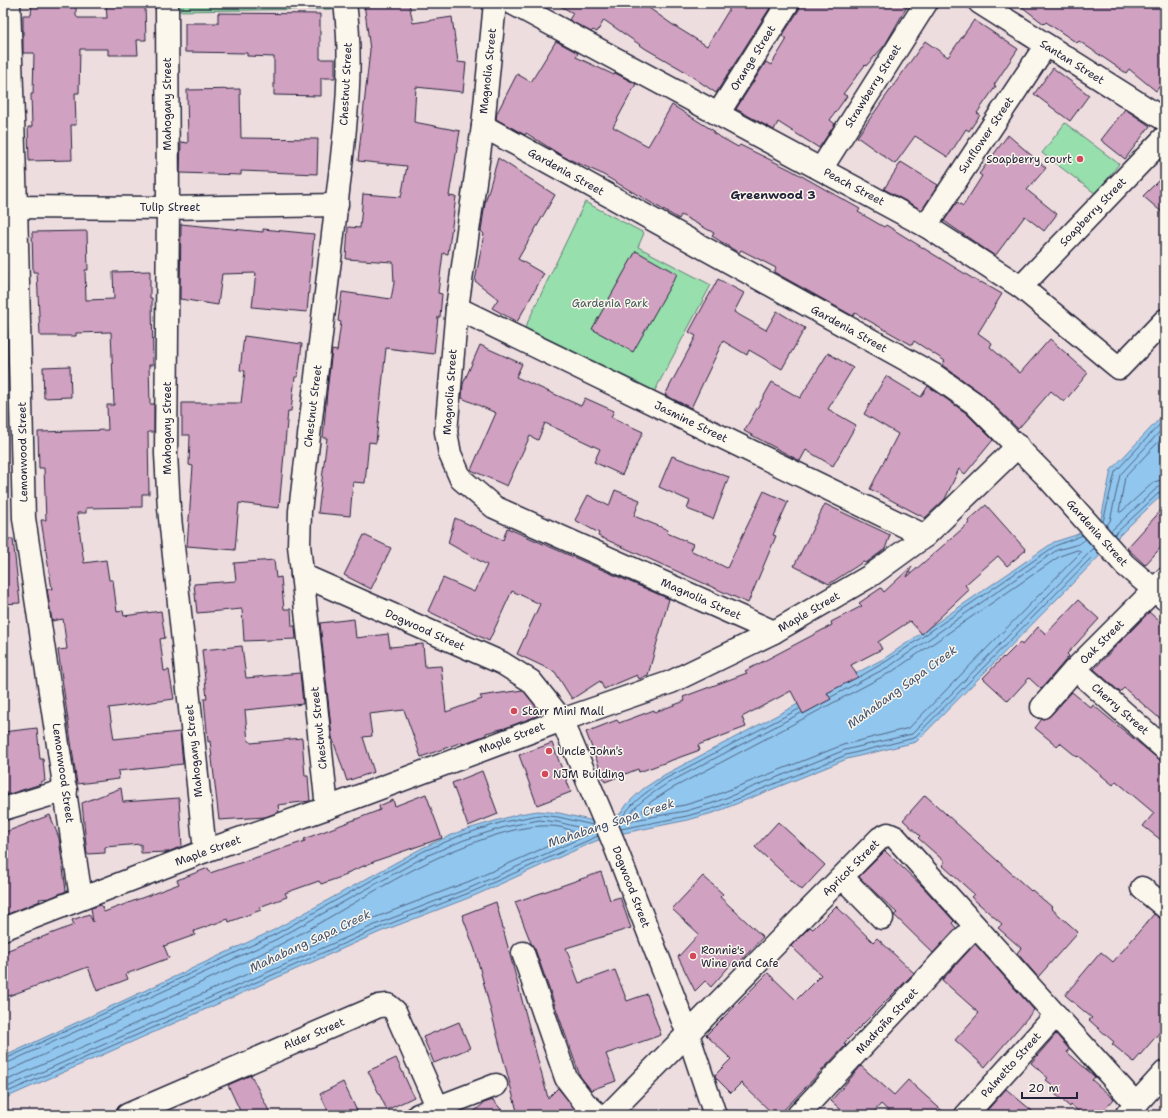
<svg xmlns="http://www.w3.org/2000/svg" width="1168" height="1118" font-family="'Shantell Sans',sans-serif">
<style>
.green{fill:#97dfad;stroke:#5c8074}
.water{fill:#91c6ee;stroke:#6584a6}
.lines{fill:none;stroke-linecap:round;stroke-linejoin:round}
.shore{stroke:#4e6483;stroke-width:1}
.building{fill:#d1a1c1;stroke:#22223b}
.minor-casing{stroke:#22223b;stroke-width:25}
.minor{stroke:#fbf7ec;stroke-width:22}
.poi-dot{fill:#d1495b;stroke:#fbf7ec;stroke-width:1.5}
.labels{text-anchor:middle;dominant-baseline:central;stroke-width:3;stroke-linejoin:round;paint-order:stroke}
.street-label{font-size:11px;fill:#22223b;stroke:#fbf7ec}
.poi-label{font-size:11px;fill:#22223b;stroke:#fbf7ec;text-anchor:start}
.park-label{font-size:11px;fill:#455b5d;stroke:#fbf7ec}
.neighbourhood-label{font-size:12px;font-weight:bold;fill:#22223b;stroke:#fbf7ec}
.water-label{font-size:12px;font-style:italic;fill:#435371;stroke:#fbf7ec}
</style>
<rect width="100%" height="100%" fill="#eedddf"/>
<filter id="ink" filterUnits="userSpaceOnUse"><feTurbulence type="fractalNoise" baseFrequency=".025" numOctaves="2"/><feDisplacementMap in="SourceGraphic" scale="8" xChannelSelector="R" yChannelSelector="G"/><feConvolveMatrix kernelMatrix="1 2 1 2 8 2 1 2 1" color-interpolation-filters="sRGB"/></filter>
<g filter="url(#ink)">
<g class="green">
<path d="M172,3H333L334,9L172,11Z"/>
<path d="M1065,123L1119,164L1096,194L1042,153Z"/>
<path d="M585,202L644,233L638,247L711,285L653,394L523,332Z"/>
</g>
<path class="water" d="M1165,413V492L1129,526L916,742L847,759L716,812L688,820L609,836L591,843L476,895L380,932L3,1099V1057L272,931L422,848L461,831L519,814L538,811L559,813L598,822L610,820L620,814L628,803L643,789L664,775L885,658L1054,542L1076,535L1101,519L1111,470Z"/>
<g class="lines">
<g class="shore">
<path d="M1165,435L1125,477L1119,512H1121L1154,482L1165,479"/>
<path d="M1103,522L1115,472L1165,419"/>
<path d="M1106,526L1110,521L1120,475L1165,426"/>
<path d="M1111,531L1158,487L1165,485"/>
<path d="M1114,535L1161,491L1165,490"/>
<path d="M1078,550L1080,551V553L909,728L843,745L711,797L685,805L643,812V809L652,801L671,789L893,671L1060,556Z"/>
<path d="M859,677L887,661L1055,546L1083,535"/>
<path d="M831,697L890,666L1057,550L1079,544L1086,539"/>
<path d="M801,713L668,783C655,792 631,805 628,821L686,811L713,803L845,750L912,734L1094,548"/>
<path d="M617,820C624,816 627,810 633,804C643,794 654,787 665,779L799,709"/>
<path d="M621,829L687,816L715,808L846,755L914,738L1097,552"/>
<path d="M3,1060L274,935L424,851L462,835L503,822L539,815L558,817L593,825"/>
<path d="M3,1065L277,939L426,856L464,840L505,827L539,820L558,822L593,831L592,833L472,887L377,924L3,1089"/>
<path d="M3,1071L11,1070C100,1028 191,989 279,945C342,913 400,871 465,846C493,835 546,816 574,832L573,835L470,881L374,918L3,1082"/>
<path d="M3,1094L379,928L474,891L598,836"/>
</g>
</g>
<g class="building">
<path d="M32,3H76V16L78,18H107L106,3H145L146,40H137L138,55H108V49H80L79,93H75L76,125H71L72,160L29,161L28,127H32L31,94H33L34,53H23V15H31Z"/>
<path d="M364,3H409L413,23L452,17L458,62L466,63L463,92L416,87L414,122L460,131L449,196L456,197L448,254L443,253L438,293L442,294L440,317H438L434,354L386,348L376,443L369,442L365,483L353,482L350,516L318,513L327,438H323L327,392L332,350L337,351L341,322L338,321L342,292L391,299L394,283L393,262L346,259L348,227L360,228L363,194L401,197L407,166L358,161L370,50Z"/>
<path d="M555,3H642L673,25L707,46L733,3H773L716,93L681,69L646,49L604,20L597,32L593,30L591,32L569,20L573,13Z"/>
<path d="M800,3H909L885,45L866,66L865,65L843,94L847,96L830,120L835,124L819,148L778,122L774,130L736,109L766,62L771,65L787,39L782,36L799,10Z"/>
<path d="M1017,3H1165V93L1159,87L1156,91L1129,69L1126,73L1079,41L1077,43L1046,22L1044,24Z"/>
<path d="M218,13L320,14V59H335V78H321V96L274,95V57L247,56V53L185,52V23H218Z"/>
<path d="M974,20L1018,49L994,85L996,86L977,113L980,115L969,131L966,129L948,157L915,136L895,164L857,137L925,41L948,57Z"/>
<path d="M556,41L578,53L576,57L614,75L615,73L636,84L613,127L648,146L672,105L714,131L713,133L738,147L740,145L791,170L860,209L858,212L884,227L886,225L980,283L981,282L1002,294L978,333L992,343L990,347L1020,373L1050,339L1088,373L1064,402L1051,391L1018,429L981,393L942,365L945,361L914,341L912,345L855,313L853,316L774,272L776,268L741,250L739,253L712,236L714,233L681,215L679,219L600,173L564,157L526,133L525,135L496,119L497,113L517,74L531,82Z"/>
<path d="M1053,68L1089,95L1070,121L1034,94Z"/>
<path d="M240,89L241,138L318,139L317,174L241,171V175L180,173L181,142L188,143L187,90Z"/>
<path d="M1125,109L1150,126L1125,159L1101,140Z"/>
<path d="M1008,135L1046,168L1027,190L1057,214L1044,231L1025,216L995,256L944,221L957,202L963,206L982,176L979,174Z"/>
<path d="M498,158L555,195L518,259L544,274L517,322L492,308L498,299L475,281L484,234L481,231L485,203Z"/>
<path d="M901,162L938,185L922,210L884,189Z"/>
<path d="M1165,174V215L1143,196Z"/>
<path d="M181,224L263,232V229L314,234L307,312L252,307L256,273L222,274L218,305L180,299Z"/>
<path d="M87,231L88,270H85L86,300L114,299L113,272L150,271V298H152L153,365H149L150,404H154V432H148L149,494H142V507L86,508V513H77L84,563L106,560L109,580H113L117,612L123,611L124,616L161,611L165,638L160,639L164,671L169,670L174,699L109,708L114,739L180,732L183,764L118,771L119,779L77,784L58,650L67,649L63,619L52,621L47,589H52L41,520H46L44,468H39L38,432L108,430L107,405H114L111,332L76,333V336H40L37,272H33L32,232Z"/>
<path d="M636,251L677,274L633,352L592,329Z"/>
<path d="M718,279L744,293L734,312L766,330L777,311L805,328L782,369L749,350L747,355L723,341L691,408L665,395L696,336L689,332Z"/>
<path d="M244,336L302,344L298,377H295L291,411H288L279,508L239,503L235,550L187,546L193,466L189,465L190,435H182V403H241L245,371L240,370Z"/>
<path d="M480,345L522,364L516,377L581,406L585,398L614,411L611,417L643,432L622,475L594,462L600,449L545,423L538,440L530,436L507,486L471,470L496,413L462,398L463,384Z"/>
<path d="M828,353L853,368L828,409L856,425L833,466L806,450L800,461L744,431L772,382L800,398Z"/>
<path d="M70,366L71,397L44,398L43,367Z"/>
<path d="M886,376L921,397L928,386L966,413L993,440L965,474L959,469L945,499L925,518L870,489L898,434L864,414Z"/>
<path d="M672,456L729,477L713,519L687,509L690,501L659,487Z"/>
<path d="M615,490L640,500L634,516L668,530L667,533L693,544L690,550L727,568L764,491L788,502L773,535L776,536L748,603L598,536L599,533L575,520L588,495L609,506Z"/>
<path d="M825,504L890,535L885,549L866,563L863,562L829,584L794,566Z"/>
<path d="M986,505L1026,550L1007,566L998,556L965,585L969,590L922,634L910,621L878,642L882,649L851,665L858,677L827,693L831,699L803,714L791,691L742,717L746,727L698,745L700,750L639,772L638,769L605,782L586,732L617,720L619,723L654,710L655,712L685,701L683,697L747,673L745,671L832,625L831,622L862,606L859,603L881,588L884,592L912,566L907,577L969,523L968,521Z"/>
<path d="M1165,506V543L1145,565L1127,548Z"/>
<path d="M455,518L503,540L507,528L669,599L648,675L639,679L637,675L604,689L600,681L572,699L555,672L517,654L540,604L512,591L489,641L428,611L443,578L474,592L487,565L448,543Z"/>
<path d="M364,535L391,548L371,589L344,575Z"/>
<path d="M3,539H13L20,603L3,604Z"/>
<path d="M274,560L276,578L281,577L284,609H291L292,626H295L296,639L244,641L242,609L197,613L194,584L236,581L234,563Z"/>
<path d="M1078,600L1099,619L1067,654L1069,656L1041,689L1029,678L1008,701L983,678L1003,657L1004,658L1020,642L1022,645L1038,627L1046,634Z"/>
<path d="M1149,612L1165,626V723L1124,688L1120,692L1094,669Z"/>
<path d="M354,619L356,638L388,634L390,647L423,644L425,667L441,666L446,712L482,699L480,696L523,690L542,714L505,728L486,733V735L462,744V742L421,757L404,710L369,714L372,736L363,737L374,772L347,781L332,737L320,623Z"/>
<path d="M242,646L246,678L300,673L303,704L245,710L248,741H250L251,743L302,738L305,776H308L310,801L278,805L279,812L265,817L219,820L210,741L208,742L204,699H207L202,650Z"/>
<path d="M1072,692L1091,708L1093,705L1157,758L1165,761V843L1143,826L1154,813L1116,781L1113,785L1078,756L1077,757L1060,743L1057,746L1035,728L1042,719L1051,715Z"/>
<path d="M37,728L40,759H43L45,781L41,782V784L3,796V732Z"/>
<path d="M552,743L571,792L537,805L519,755Z"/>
<path d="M482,771L498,814L468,826L452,783Z"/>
<path d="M121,788L123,802L179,798L182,846L168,852L141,853V844L105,847V853L87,854L82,803Z"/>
<path d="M426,794L442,838L378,860L347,873V875L321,884L319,881L285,893L287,897L259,907L261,910L229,922L228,919L194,931L195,935L164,946L169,958L126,974L128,979L97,991L88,967L3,998V952L74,925L72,920L89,914L93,922L91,908L101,905L104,912L179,884L177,880L208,868L210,873L305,841L304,839L380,810L379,806L393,800L395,806Z"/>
<path d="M925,795L1031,891L1032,890L1052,907L1051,908L1078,932L1038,977L1017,953L1021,948L998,928L1002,924L971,897L974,894L942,865L945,862L918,838L920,836L903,820Z"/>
<path d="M50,815L59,838L66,891L50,898L39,899L40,901L3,916V833Z"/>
<path d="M778,822L825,865L802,890L755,847Z"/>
<path d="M885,851L922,886L954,921L952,923L956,928L933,953L894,915L897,913L859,877Z"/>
<path d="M601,872L610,900L620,897L631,928L566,948L579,983L615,970L627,1001L647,994L661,1035L606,1054L616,1081L591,1090L580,1076L535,949L531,943L515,902Z"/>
<path d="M703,876L723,894L720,897L763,937L738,964L734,961L711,987L705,981L695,991L678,957L699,934L672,909Z"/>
<path d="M496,902L548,1098L558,1088L580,1115H518L475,950L462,915Z"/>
<path d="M836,906L873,942L877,938L914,973L844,1043L846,1045L779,1115H774L741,1083L731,1093L716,1078L715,1075L731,1059L706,1035L768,973L796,1000L821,975L791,946L810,927L813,929Z"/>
<path d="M1154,914L1165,919V1026L1134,1062L1112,1044L1114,1042L1089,1020L1092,1018L1065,995L1101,952L1113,962Z"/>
<path d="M975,944L1034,1010L985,1067L955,1040L979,1013L942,980Z"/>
<path d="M459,1022L470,1048L434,1063L423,1037Z"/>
<path d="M1056,1034L1069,1049L1067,1052L1095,1077L1092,1080L1114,1099L1100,1115H1083L1071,1105L1070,1107L1055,1094L1059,1090L1046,1080L1048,1078L1031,1063Z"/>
<path d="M396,1058L414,1097L387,1110L368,1071Z"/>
<path d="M861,1066L894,1095L908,1080L947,1115H893L881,1104L871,1115H847L831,1101Z"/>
<path d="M251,1075L271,1115H242L228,1085Z"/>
<path d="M343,1082L359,1115H330L320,1094Z"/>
<path d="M1006,1089L1037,1115H983Z"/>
<path d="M493,1100L506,1115H470L484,1103Z"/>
</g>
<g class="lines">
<g class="minor-casing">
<g id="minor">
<path d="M9,3L16,206L24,518L81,898"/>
<path d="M167,3L168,208L166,454L169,508L205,851"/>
<path d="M495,3L483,126L457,308L446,432L450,454L461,479L494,507L774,632"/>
<path d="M512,3L926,226L1021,287L1119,368L1165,320"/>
<path d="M980,3L1165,120"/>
<path d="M718,114L788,3"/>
<path d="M483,126L934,375L974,403L1046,476L1125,565L1165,599"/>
<path d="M821,169L926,3"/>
<path d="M3,207L168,208L337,205"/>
<path d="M926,226L1046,45"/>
<path d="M1021,287L1165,137"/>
<path d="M457,308L925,536"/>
<path d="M302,575L502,663L531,681L562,720L613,841L688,1034L715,1115"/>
<path d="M1075,669L1165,749"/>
<path d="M1042,707L1075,669L1165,579"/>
<path d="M327,808L299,545L300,511C312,416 323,321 334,226C342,152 355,77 345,3"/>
<path d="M3,809L66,790"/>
<path d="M842,877L882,918"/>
<path d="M1142,888L1165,907"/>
<path d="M3,929L205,851L327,808L562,720L671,682L774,632L870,576L925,536L1018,446"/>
<path d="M523,953L566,1078L585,1103L599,1115"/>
<path d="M1127,1114L1165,1072"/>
<path d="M127,1115L379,1006L388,1005L395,1011L441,1115"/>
<path d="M418,1115L496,1085"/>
<path d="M608,1115L880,838L888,834L895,837L1136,1104"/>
<path d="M798,1115L975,926"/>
<path d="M966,1115L1056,1015"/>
</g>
</g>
<use href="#minor" class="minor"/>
</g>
</g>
<g class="poi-dot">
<circle cx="1080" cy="159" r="4"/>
<circle cx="514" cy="711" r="4"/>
<circle cx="549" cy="751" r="4"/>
<circle cx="545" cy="774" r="4"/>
<circle cx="693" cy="956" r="4"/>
</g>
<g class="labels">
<g class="street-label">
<text transform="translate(753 58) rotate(-58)">Orange Street</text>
<text transform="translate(1072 62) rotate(32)">Santan Street</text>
<text transform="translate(488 71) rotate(-84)">Magnolia Street</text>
<text transform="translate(346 84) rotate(-87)">Chestnut Street</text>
<text transform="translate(873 86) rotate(-58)">Strawberry Street</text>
<text transform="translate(167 104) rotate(-90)">Mahogany Street</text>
<text transform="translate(986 135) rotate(-56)">Sunflower Street</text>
<text transform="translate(566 172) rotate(29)">Gardenia Street</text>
<text transform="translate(854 187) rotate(28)">Peach Street</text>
<text x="170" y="207">Tulip Street</text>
<text transform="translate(1093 212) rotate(-46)">Soapberry Street</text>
<text transform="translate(849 329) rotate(29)">Gardenia Street</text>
<text transform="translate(450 392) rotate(-86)">Magnolia Street</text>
<text transform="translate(313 406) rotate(-83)">Chestnut Street</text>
<text transform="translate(691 422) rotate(26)">Jasmine Street</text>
<text transform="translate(167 428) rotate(-90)">Mahogany Street</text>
<text transform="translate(23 452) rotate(-91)">Lemonwood Street</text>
<text transform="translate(1097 533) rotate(48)">Gardenia Street</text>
<text transform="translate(701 599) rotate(24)">Magnolia Street</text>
<text transform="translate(809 612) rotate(-30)">Maple Street</text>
<text transform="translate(425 630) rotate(24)">Dogwood Street</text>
<text transform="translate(1102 642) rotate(-45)">Oak Street</text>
<text transform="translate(1120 709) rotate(41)">Cherry Street</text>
<text transform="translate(319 728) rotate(-96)">Chestnut Street</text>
<text transform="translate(512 738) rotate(-21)">Maple Street</text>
<text transform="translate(194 751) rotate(-96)">Mahogany Street</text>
<text transform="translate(63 773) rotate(82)">Lemonwood Street</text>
<text transform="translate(208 851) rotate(-20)">Maple Street</text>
<text transform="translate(851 868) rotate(-45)">Apricot Street</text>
<text transform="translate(631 887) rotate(69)">Dogwood Street</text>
<text transform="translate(887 1021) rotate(-47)">Madroña Street</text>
<text transform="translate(314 1034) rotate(-23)">Alder Street</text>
<text transform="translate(1011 1065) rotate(-48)">Palmetto Street</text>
</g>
<g class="poi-label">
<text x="1072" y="159" text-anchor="end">Soapberry court</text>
<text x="522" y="711">Starr Mini Mall</text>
<text x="557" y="751">Uncle John's</text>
<text x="553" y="774">NJM Building</text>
<text x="701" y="950">Ronnie's<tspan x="701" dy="13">Wine and Cafe</tspan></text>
</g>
<g class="park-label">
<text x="610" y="303">Gardenia Park</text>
</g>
<g class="neighbourhood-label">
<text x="773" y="195">Greenwood 3</text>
</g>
<g class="water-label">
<text transform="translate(902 687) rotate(-36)">Mahabang Sapa Creek</text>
<text transform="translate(611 823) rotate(-18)">Mahabang Sapa Creek</text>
<text transform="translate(310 941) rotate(-25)">Mahabang Sapa Creek</text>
</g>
</g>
<rect width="1168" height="1118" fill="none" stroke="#fbf7ec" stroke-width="16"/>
<rect x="8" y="8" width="1152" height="1102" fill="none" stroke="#22223b" stroke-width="1.5" filter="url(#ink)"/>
<path d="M1022 1092v6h55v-6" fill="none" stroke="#22223b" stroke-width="2"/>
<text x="1028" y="1092" font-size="12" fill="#22223b" stroke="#fbf7ec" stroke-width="3" paint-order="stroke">20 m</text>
</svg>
